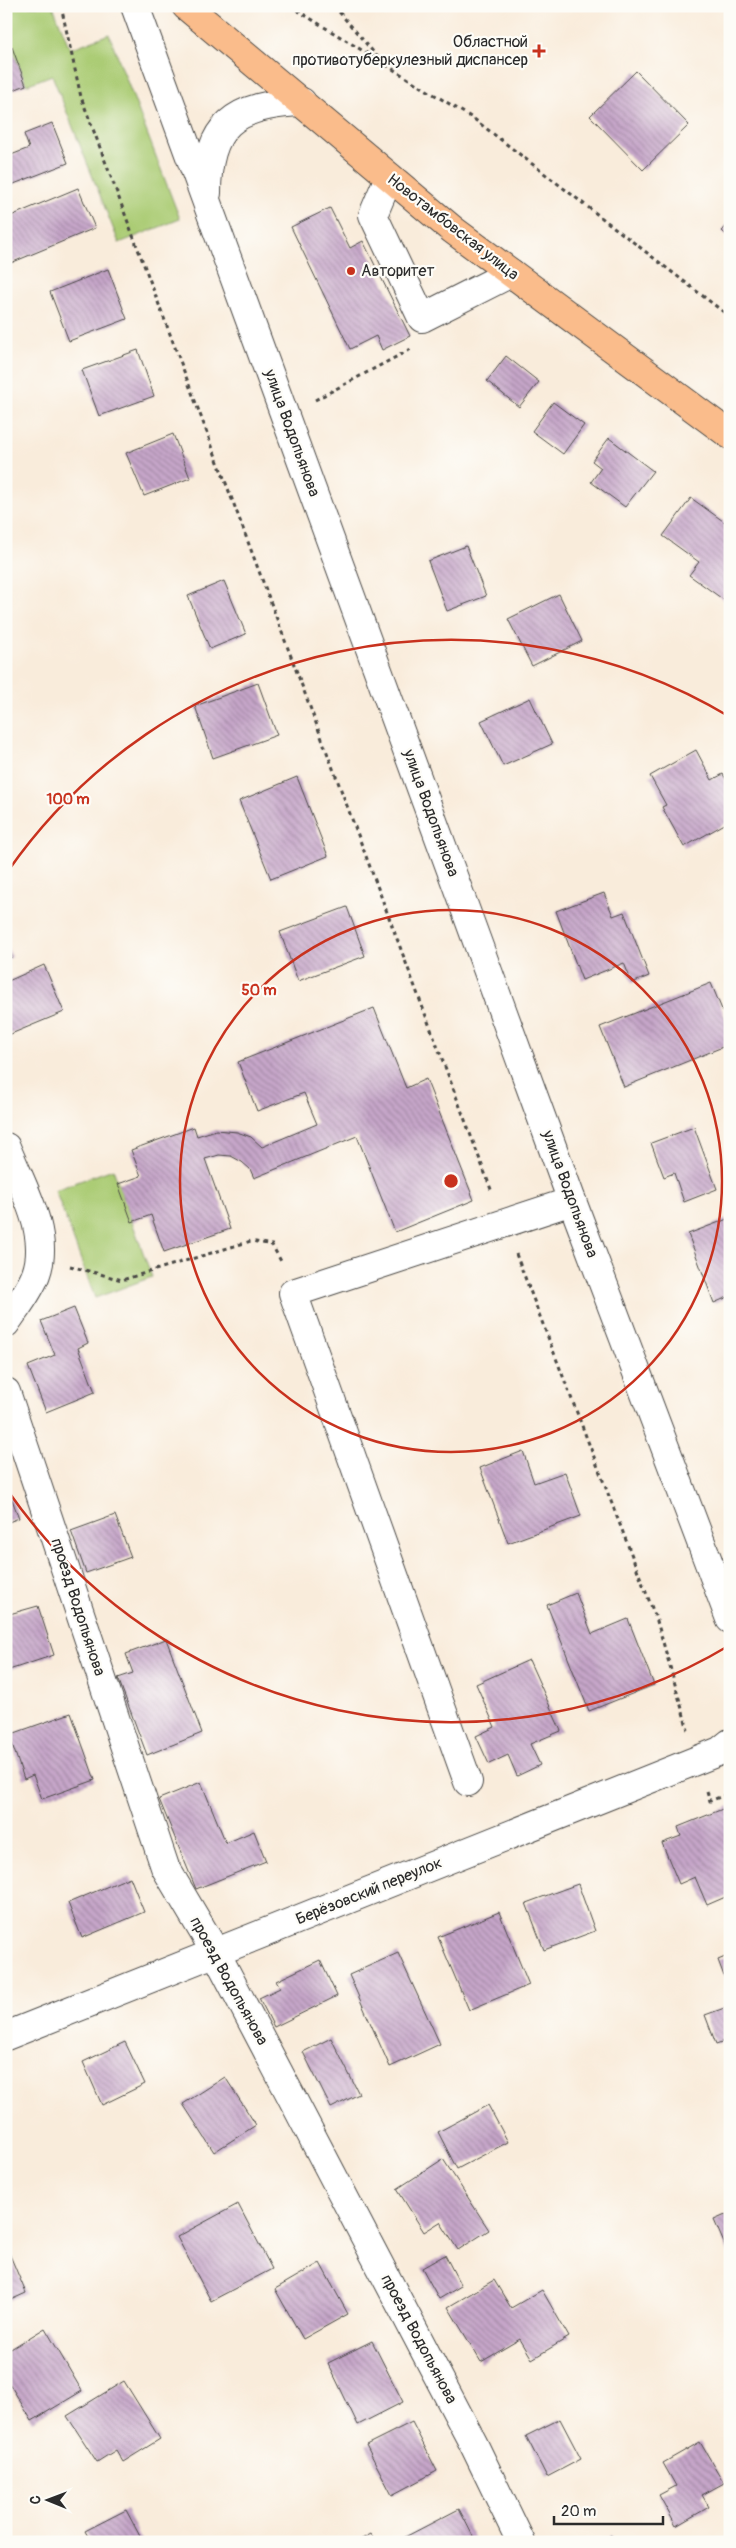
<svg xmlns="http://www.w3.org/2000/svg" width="736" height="2548" font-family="Pangolin,sans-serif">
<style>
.grass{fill:#abcc74;stroke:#6b7c50}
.building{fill:url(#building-back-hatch)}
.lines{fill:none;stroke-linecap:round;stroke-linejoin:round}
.minor-casing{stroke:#4a4845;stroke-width:30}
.major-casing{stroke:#4a4845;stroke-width:30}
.path{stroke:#4a4845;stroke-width:3;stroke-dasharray:4 4;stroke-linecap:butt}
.minor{stroke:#fff;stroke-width:28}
.major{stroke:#fabc8b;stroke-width:28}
.ring{fill:none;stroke:#c8321e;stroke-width:2.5}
.poi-dot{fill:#c8321e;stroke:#fdfcf7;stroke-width:2}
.labels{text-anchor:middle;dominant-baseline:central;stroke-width:4.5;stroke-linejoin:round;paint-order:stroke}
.poi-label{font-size:16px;fill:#2b2b2b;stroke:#fdfcf7;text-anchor:end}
.street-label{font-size:16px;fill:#2b2b2b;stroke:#fdfcf7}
.centre{fill:#c8321e;stroke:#fdfcf7;stroke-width:2.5}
.ring-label{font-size:15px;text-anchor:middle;font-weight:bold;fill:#c8321e;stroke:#fdfcf7;stroke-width:4.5;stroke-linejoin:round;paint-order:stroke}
</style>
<defs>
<pattern id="building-back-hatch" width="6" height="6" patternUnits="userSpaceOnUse" patternTransform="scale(1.25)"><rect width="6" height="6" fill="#c6a6c9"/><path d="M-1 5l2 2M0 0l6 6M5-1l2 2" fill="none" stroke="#a187a3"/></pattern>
</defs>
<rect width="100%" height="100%" fill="#fdfcf7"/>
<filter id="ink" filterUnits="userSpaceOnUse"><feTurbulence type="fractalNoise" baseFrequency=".02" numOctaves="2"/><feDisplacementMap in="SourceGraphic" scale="10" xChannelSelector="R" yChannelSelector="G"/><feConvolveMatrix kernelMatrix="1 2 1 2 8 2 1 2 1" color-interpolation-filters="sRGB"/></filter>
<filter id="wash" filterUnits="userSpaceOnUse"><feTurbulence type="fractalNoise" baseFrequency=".0096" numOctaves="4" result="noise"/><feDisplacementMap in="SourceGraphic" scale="20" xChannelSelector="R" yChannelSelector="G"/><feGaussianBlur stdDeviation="1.12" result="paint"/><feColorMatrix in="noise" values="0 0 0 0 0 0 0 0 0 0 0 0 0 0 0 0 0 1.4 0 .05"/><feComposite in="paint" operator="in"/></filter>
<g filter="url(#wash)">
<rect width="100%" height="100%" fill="#f9ecdb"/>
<g class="grass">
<path d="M6,6H53L70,49L109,34L180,219L119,243L52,75L26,85L12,48L6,49Z"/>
<path d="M113,1169L152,1277L95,1298L55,1190Z"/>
</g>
<g id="blocks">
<g class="building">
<path d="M12,47L26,85L6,93V49Z"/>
<path d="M636,71L689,125L643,170L590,116Z"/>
<path d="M52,123L68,163L6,187V157L29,148L24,134Z"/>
<path d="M78,188L95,228L6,265V218Z"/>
<path d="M330,208L350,248L363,241L410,336L382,350L376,336L350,349L291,227Z"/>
<path d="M730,222V238L722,231Z"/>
<path d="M108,269L127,319L69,341L50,292Z"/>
<path d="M138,350L154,396L99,416L82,370Z"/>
<path d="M506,356L539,382L519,407L487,381Z"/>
<path d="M553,402L584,425L563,454L532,431Z"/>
<path d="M173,434L190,478L144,496L126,453Z"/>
<path d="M609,438L653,471L625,507L591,482L601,468L592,461Z"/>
<path d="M691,498L730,526L728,603L689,575L699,562L663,536Z"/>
<path d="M466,546L486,596L447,611L428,561Z"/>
<path d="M224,581L246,634L210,649L188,596Z"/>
<path d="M559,594L582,641L532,666L508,619Z"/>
<path d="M258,683L277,735L213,758L195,706Z"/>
<path d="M530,698L552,744L503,766L481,721Z"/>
<path d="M696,750L712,780L723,774L730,786V821L684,847L662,807L666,805L650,776Z"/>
<path d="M297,777L328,856L271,879L239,801Z"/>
<path d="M604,893L613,916L624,912L649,976L632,983L624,963L582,980L556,911Z"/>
<path d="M347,907L365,956L298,981L280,932Z"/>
<path d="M6,945L12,957L6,960Z"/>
<path d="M44,965L64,1012L6,1036V982Z"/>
<path d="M711,983L730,1029V1044L624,1087L600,1027Z"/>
<path d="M374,1008L406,1088L426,1079L474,1200L395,1232L357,1136L254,1178L250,1169L242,1162L231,1156L219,1155L205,1159L230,1229L164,1252L151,1215L132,1222L118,1184L141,1176L131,1150L194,1127L197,1136L216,1130L237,1132L251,1137L262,1147L317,1124L304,1093L257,1111L238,1062Z"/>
<path d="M694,1127L717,1189L684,1202L674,1173L664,1177L651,1143Z"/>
<path d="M730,1218V1296L714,1303L688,1234Z"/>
<path d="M74,1308L88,1343L78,1348L95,1392L46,1412L28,1366L55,1355L41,1321Z"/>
<path d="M523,1451L534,1483L565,1472L581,1516L508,1543L480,1468Z"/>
<path d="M6,1484L19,1518L6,1523Z"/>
<path d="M115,1515L131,1557L86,1573L71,1531Z"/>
<path d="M576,1593L592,1634L628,1619L654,1685L589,1711L547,1605Z"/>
<path d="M38,1606L54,1655L6,1671V1615Z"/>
<path d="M166,1639L202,1733L147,1755L118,1678L133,1673L126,1654Z"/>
<path d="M529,1660L561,1731L530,1744L540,1765L517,1776L508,1755L489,1764L476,1736L495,1727L476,1684Z"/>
<path d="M71,1713L95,1780L42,1799L33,1775L24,1779L9,1735Z"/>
<path d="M201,1782L226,1843L254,1831L266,1861L196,1889L159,1799Z"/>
<path d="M730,1806V1895L707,1905L695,1877L679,1884L662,1843L681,1836L678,1827Z"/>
<path d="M130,1877L144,1912L82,1938L68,1903Z"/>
<path d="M578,1884L595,1931L544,1950L526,1903Z"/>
<path d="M499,1912L529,1985L469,2010L438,1937Z"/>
<path d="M398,1953L440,2044L390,2067L349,1975Z"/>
<path d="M730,1955V1992L718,1960Z"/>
<path d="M320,1960L337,1996L274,2027L259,1998L280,1988L276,1981Z"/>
<path d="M730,2006V2039L716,2044L705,2015Z"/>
<path d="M331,2038L359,2094L331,2108L303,2052Z"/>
<path d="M125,2042L145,2084L102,2105L83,2062Z"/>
<path d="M225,2077L256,2125L214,2152L183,2104Z"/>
<path d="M488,2105L508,2142L457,2169L438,2132Z"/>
<path d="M443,2159L489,2230L458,2250L440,2222L424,2232L397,2189Z"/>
<path d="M238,2204L272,2269L211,2301L177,2237Z"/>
<path d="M730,2213V2257L714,2220Z"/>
<path d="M6,2246L26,2293L6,2302Z"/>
<path d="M445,2255L461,2286L439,2299L422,2268Z"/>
<path d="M320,2263L348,2314L303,2339L275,2289Z"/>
<path d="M494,2280L511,2308L542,2290L569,2337L532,2359L520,2339L481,2362L448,2307Z"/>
<path d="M45,2328L82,2391L32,2421L6,2378V2352Z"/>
<path d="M372,2341L403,2402L358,2425L328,2363Z"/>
<path d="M124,2381L160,2439L123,2462L116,2450L97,2462L67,2416Z"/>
<path d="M560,2419L581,2459L547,2477L526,2436Z"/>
<path d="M412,2422L437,2471L392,2495L366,2445Z"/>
<path d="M700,2442L724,2483L702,2495L709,2507L676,2526L659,2495L676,2486L663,2463Z"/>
<path d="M459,2509L476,2542H407L405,2537Z"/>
<path d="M126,2510L143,2542H91L85,2531Z"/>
<path d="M371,2534L376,2542H356Z"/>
<path d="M611,2535L615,2542H600Z"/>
</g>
</g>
</g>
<g filter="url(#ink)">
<use href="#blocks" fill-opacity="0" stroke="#4a4845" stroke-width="1"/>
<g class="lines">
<g class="minor-casing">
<g id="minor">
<path d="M135,6L572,1201L730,1619"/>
<path d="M389,177L373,215L422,318L511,273"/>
<path d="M207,193C207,124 235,105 302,102"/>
<path d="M6,1147C21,1185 51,1233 36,1274C30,1291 16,1308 6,1323"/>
<path d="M6,1392L165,1867L216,1953L474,2445L521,2542"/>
<path d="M468,1782L293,1293L572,1201"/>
<path d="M6,2036L720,1751L730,1743"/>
</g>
</g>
<g class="major-casing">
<path id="major" d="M186,6L453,230L730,435"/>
</g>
<g class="path">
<path d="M61,6L81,97L492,1192"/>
<path d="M290,6L474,119L730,317"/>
<path d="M334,6L381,61"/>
<path d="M315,400L411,349"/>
<path d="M516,1254L657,1621L688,1730"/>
<path d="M70,1266L122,1280L251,1241L272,1245L282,1263"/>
<path d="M707,1791L710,1801L730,1793"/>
</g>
<use href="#minor" class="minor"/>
<use href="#major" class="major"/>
</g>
</g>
<g class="ring">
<circle cx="451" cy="1181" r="271"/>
<path d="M730 1645A541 541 0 0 1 8 1491M8 871A541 541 0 0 1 730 717"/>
</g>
<g class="poi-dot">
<path d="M536.5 43.5h5v5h5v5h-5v5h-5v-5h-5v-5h5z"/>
<circle cx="351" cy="271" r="5"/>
</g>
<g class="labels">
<g class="poi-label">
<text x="528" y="42">Областной<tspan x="528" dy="18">противотуберкулезный диспансер</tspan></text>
<text x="361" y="271" text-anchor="start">Авторитет</text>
</g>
<g class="street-label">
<text transform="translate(453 227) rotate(38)">Новотамбовская улица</text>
<text transform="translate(292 433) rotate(70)">улица Водопьянова</text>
<text transform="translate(431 813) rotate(70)">улица Водопьянова</text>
<text transform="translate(570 1194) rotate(70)">улица Водопьянова</text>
<text transform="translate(78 1607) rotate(72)">проезд Водопьянова</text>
<text transform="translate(369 1891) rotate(-22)">Берёзовский переулок</text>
<text transform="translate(229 1981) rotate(61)">проезд Водопьянова</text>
<text transform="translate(419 2339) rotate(62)">проезд Водопьянова</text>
</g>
</g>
<circle cx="451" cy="1181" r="8" class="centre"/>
<g class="ring-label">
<text x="68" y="804">100 m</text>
<text x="259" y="995">50 m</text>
</g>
<rect width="736" height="2548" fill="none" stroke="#fdfcf7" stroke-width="25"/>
<g transform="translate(48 2500) rotate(271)" stroke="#fdfcf7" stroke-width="4" paint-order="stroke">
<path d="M0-4L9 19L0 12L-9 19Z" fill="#2b2b2b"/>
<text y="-8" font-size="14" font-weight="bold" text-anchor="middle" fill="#2b2b2b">С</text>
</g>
<path d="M554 2516v8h109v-8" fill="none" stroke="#2b2b2b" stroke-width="2.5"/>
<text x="561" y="2516" font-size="15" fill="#2b2b2b" stroke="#fdfcf7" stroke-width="4" paint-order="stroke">20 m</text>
</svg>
